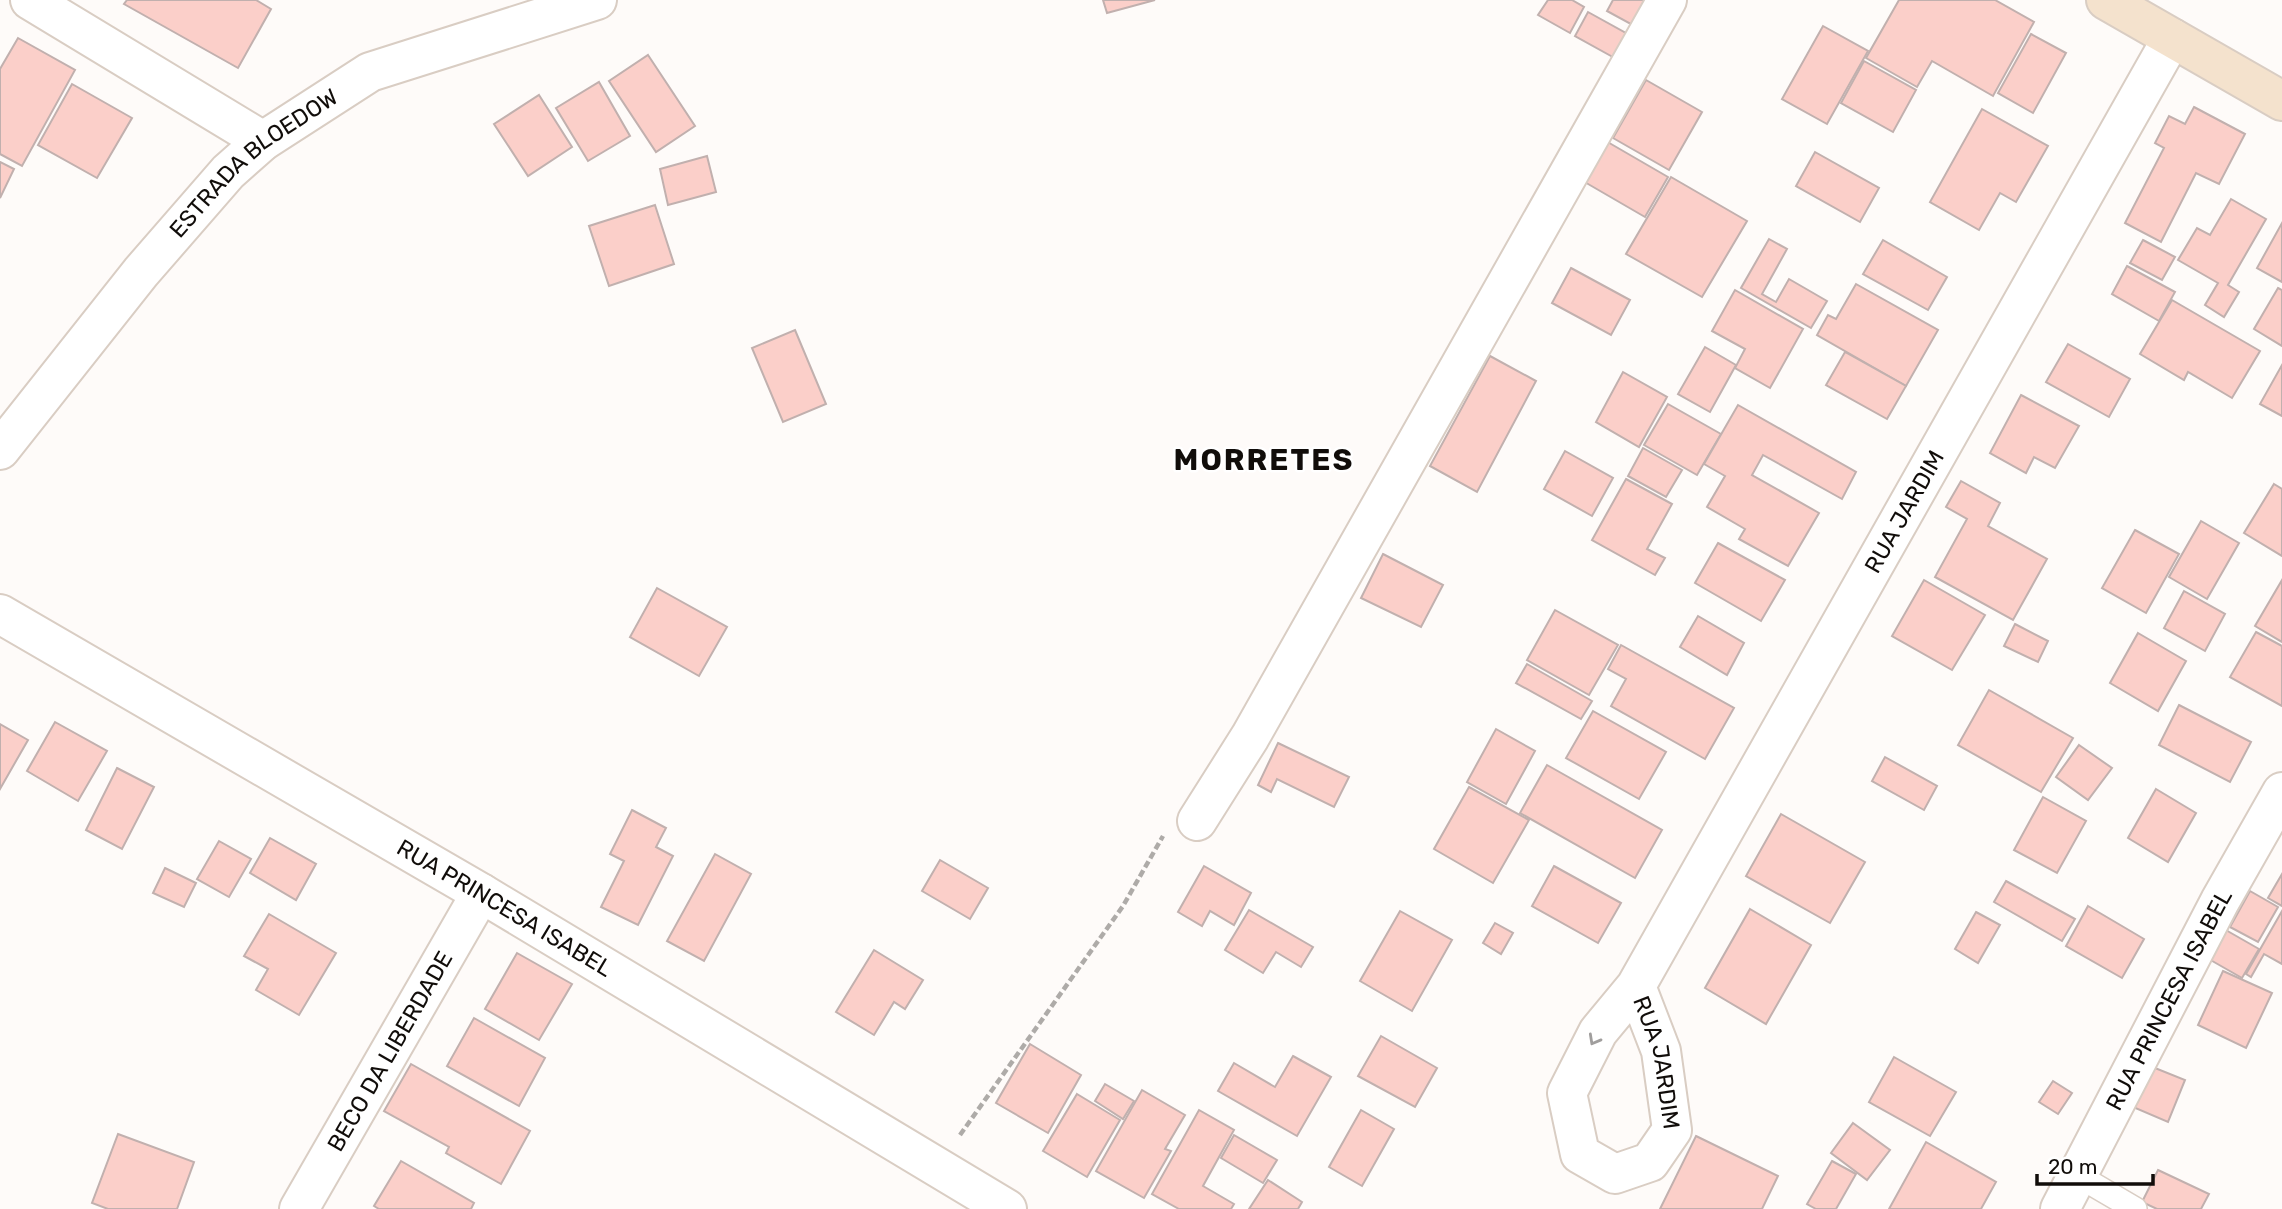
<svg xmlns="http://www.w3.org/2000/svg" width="2282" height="1209" font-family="Rubik,sans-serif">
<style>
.building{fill:#fbcfc9;stroke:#c1b0ae;stroke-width:2}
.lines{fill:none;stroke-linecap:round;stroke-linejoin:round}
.lane-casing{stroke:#d9cdc3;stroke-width:26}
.street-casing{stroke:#d9cdc3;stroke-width:42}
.secondary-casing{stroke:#d9cdc3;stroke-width:42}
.path{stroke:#aeaba8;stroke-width:4.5;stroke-dasharray:7 3.5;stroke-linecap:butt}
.lane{stroke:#fff;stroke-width:23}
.street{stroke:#fff;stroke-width:38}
.secondary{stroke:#f4e2cd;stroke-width:38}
.oneway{stroke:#a09e9d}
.labels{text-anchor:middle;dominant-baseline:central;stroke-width:5;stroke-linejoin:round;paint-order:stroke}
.street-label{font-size:23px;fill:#110d0a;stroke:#fff}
.district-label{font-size:30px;font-weight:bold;letter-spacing:2px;fill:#110d0a;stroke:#fff}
</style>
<rect width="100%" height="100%" fill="#fefbf9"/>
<g class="building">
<path d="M127,0H256L271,9L238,68L124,4Z"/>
<path d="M1103,0H1155L1107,13Z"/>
<path d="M1548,0H1572L1584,7L1570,33L1538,15Z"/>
<path d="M1613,0H1654L1638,28L1607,11Z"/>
<path d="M1899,0H1995L2034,22L1993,96L1932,61L1917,87L1866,58Z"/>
<path d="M1588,12L1633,37L1620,61L1575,36Z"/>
<path d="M1823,26L1868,51L1827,124L1782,99Z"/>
<path d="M2031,34L2066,53L2033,113L1998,93Z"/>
<path d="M18,38L75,70L22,166L0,154V69Z"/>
<path d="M648,55L695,126L656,152L609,81Z"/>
<path d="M1864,61L1916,90L1893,132L1841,103Z"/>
<path d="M1646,80L1702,112L1669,170L1613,138Z"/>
<path d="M599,82L630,136L588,161L556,108Z"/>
<path d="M72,84L132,118L97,178L38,145Z"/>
<path d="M539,95L572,147L528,176L494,124Z"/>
<path d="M2194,107L2245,134L2219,184L2196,173L2161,242L2125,223L2164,148L2155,143L2169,116L2185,124Z"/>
<path d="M1982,109L2048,146L2016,202L2000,193L1979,230L1930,202Z"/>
<path d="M1599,137L1668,177L1645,217L1576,177Z"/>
<path d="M1815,152L1879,188L1860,222L1796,186Z"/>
<path d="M707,156L716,192L668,205L660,169Z"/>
<path d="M0,162L14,169L0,198Z"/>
<path d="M1671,177L1747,221L1702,297L1626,254Z"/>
<path d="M2231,199L2266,219L2228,285L2239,292L2224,317L2205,305L2218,283L2178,260L2197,228L2210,235Z"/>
<path d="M655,205L674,264L609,286L589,226Z"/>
<path d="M2282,223V282L2257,268Z"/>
<path d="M1769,239L1787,249L1762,294L1776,302L1789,279L1827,301L1811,328L1741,288Z"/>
<path d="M1883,240L1947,277L1928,310L1863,274Z"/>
<path d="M2143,240L2175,257L2162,280L2130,263Z"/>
<path d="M2127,266L2175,292L2159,321L2112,294Z"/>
<path d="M1571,268L1630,300L1611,335L1552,303Z"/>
<path d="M1856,284L1938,330L1906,386L1817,335L1828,315L1836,319Z"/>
<path d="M2278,288L2282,290V346L2254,329Z"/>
<path d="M1735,290L1803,329L1770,388L1735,368L1745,349L1712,331Z"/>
<path d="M2172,300L2260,351L2232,398L2188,372L2184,380L2140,354Z"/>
<path d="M795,330L826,404L783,422L752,348Z"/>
<path d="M2068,344L2130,379L2109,417L2046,382Z"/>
<path d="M1705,347L1736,365L1710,412L1678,394Z"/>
<path d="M1845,352L1906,386L1887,419L1826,385Z"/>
<path d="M1490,356L1536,381L1477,492L1430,466Z"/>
<path d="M2282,365V416L2260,404Z"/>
<path d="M1623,372L1667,397L1639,447L1596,422Z"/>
<path d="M2021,395L2079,426L2055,468L2034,457L2026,473L1990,453Z"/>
<path d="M1668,404L1721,434L1697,475L1644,445Z"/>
<path d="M1738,405L1856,472L1842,499L1763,455L1752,475L1819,513L1788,566L1739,539L1745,529L1707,507L1725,476L1704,464Z"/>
<path d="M1643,448L1682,470L1666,497L1628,476Z"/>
<path d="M1565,451L1613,478L1592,516L1544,489Z"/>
<path d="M1626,479L1672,504L1647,549L1665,558L1655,575L1592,540Z"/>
<path d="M1961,481L2000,503L1988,526L2047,559L2013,620L1935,577L1967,519L1946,507Z"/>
<path d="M2274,484L2282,489V556L2244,533Z"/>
<path d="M2201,521L2239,543L2207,599L2169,577Z"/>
<path d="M2135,530L2179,554L2146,613L2102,588Z"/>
<path d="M1718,543L1785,580L1761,621L1695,583Z"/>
<path d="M1383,554L1443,585L1421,627L1361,598Z"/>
<path d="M1924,580L1985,615L1952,670L1892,636Z"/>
<path d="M2282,580V642L2255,626Z"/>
<path d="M657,588L727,627L699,676L630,637Z"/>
<path d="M2184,591L2225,614L2205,651L2164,628Z"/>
<path d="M1555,610L1618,645L1589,695L1527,660Z"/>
<path d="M1698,616L1744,643L1727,675L1680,647Z"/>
<path d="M2015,624L2048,641L2038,662L2004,646Z"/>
<path d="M2256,632L2282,646V706L2230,677Z"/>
<path d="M2138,633L2186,661L2158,711L2110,683Z"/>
<path d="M1621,645L1734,708L1705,759L1611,706L1626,679L1608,669Z"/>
<path d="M1527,664L1592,701L1581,719L1516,683Z"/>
<path d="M1989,690L2073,738L2041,792L1958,745Z"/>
<path d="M2179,705L2251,742L2230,782L2159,745Z"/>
<path d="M1593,711L1666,752L1639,799L1566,758Z"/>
<path d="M55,722L107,751L78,801L27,771Z"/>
<path d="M0,724L28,740L0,789Z"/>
<path d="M1496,729L1535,751L1506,804L1467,782Z"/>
<path d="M1278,743L1349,777L1334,807L1277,779L1271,792L1258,785Z"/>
<path d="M2079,745L2112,768L2088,800L2056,777Z"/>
<path d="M1885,757L1937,786L1924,810L1872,781Z"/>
<path d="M1547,765L1662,830L1635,878L1520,813Z"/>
<path d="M117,768L154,787L122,849L86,830Z"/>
<path d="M1469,787L1529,820L1493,883L1434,849Z"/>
<path d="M2156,789L2196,813L2168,862L2128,838Z"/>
<path d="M2043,797L2086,821L2057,873L2014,850Z"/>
<path d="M632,810L666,828L656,847L673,856L638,925L601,907L624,861L610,854Z"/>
<path d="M1781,814L1865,862L1830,923L1746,876Z"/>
<path d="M270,838L316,864L296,900L250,873Z"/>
<path d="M219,841L251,859L229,897L197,879Z"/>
<path d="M715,854L751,874L704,961L667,941Z"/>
<path d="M940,860L988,888L970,919L922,891Z"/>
<path d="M1204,866L1251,893L1234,925L1210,911L1202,926L1178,912Z"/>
<path d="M1554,866L1621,903L1598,943L1532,906Z"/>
<path d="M165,868L196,883L184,907L153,893Z"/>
<path d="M2282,874V906L2268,898Z"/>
<path d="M2006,881L2075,919L2062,941L1994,902Z"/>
<path d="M2250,891L2278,907L2258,942L2230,927Z"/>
<path d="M2088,906L2144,939L2122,978L2066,946Z"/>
<path d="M1750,909L1811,945L1766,1024L1705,988Z"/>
<path d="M1249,910L1313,947L1301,967L1276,952L1263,973L1225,950Z"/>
<path d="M1400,911L1452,940L1412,1011L1360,981Z"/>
<path d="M2282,911V964L2264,954L2251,977L2246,974Z"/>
<path d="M1976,912L2000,925L1978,963L1955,949Z"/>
<path d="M269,914L336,953L299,1015L256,990L268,969L244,956Z"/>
<path d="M1495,923L1513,933L1501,954L1483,943Z"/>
<path d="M2224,929L2259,949L2242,978L2207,958Z"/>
<path d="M874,950L923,980L905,1009L894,1002L874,1035L836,1012Z"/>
<path d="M517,953L572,984L539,1040L485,1009Z"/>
<path d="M2223,971L2272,993L2246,1048L2198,1025Z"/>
<path d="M474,1018L545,1058L519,1106L447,1066Z"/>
<path d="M1381,1036L1437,1068L1415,1107L1358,1076Z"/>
<path d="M1030,1044L1081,1075L1048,1133L996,1103Z"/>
<path d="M1293,1056L1331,1077L1297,1136L1218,1091L1234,1063L1275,1087Z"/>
<path d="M1894,1057L1956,1092L1930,1136L1869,1102Z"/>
<path d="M411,1064L530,1131L501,1184L446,1153L449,1147L384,1111Z"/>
<path d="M2150,1066L2185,1080L2168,1122L2133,1107Z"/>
<path d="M2053,1081L2072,1093L2058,1114L2039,1102Z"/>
<path d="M1105,1084L1134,1101L1123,1119L1095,1101Z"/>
<path d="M1142,1090L1185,1115L1165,1149L1171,1151L1144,1198L1096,1171Z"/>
<path d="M1077,1094L1120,1120L1087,1177L1043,1151Z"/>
<path d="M1199,1110L1234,1130L1203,1186L1234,1204L1231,1209H1179L1152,1194Z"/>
<path d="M1361,1110L1394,1129L1362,1186L1329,1167Z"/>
<path d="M1853,1123L1890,1150L1867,1180L1831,1153Z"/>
<path d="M118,1134L194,1162L177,1209H108L92,1203Z"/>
<path d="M1234,1135L1277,1160L1263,1183L1221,1158Z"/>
<path d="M1696,1136L1778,1176L1762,1209H1660Z"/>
<path d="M1926,1142L1996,1182L1981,1209H1889Z"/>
<path d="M401,1161L474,1203L471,1209H379L374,1206Z"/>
<path d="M1832,1161L1856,1174L1836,1209H1816L1807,1204Z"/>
<path d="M2158,1170L2209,1194L2201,1209H2157L2142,1202Z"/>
<path d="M1268,1180L1302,1202L1298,1209H1249Z"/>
</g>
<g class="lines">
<g class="lane-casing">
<path id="lane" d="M2077,1175L2135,1209"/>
</g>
<g class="street-casing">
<g id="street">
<path d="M30,0L263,141"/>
<path id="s1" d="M0,450L141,272L228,172L263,141L370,72L597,0"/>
<path id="s2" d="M0,614L481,893L1007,1209"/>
<path d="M1197,821L1250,737L1667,0"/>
<path id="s3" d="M1636,986L1661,1051L1672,1130L1650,1162L1615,1174L1580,1154L1567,1093L1598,1032L1636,986L2172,38"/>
<path id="s4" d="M299,1209L481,893"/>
<path id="s5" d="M2060,1209L2220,901L2282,792"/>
</g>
</g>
<g class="secondary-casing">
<path id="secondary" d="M2106,0L2282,101"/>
</g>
<path class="path" d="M960,1135L1123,906L1163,836"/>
<use href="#lane" class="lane"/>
<use href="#street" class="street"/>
<use href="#secondary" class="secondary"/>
</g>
<defs><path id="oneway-chevron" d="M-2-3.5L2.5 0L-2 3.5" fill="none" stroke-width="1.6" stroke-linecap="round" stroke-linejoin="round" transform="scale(1.75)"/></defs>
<use class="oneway" href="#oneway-chevron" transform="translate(1594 1040) rotate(119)"/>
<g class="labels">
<g class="street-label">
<text stroke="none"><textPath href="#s1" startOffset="385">ESTRADA BLOEDOW</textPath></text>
<text stroke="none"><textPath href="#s3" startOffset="1001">RUA JARDIM</textPath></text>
<text stroke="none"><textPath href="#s2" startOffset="584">RUA PRINCESA ISABEL</textPath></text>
<text stroke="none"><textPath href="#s5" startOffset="236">RUA PRINCESA ISABEL</textPath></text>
<text stroke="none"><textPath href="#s4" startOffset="182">BECO DA LIBERDADE</textPath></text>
<text stroke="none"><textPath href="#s3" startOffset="80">RUA JARDIM</textPath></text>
</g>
<g class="district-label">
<text x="1264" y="460">MORRETES</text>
</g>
</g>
<path d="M2037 1174v10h116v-10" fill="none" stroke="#110d0a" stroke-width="3.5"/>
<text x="2048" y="1174" font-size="21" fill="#110d0a" stroke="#ffffff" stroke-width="5" paint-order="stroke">20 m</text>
</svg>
